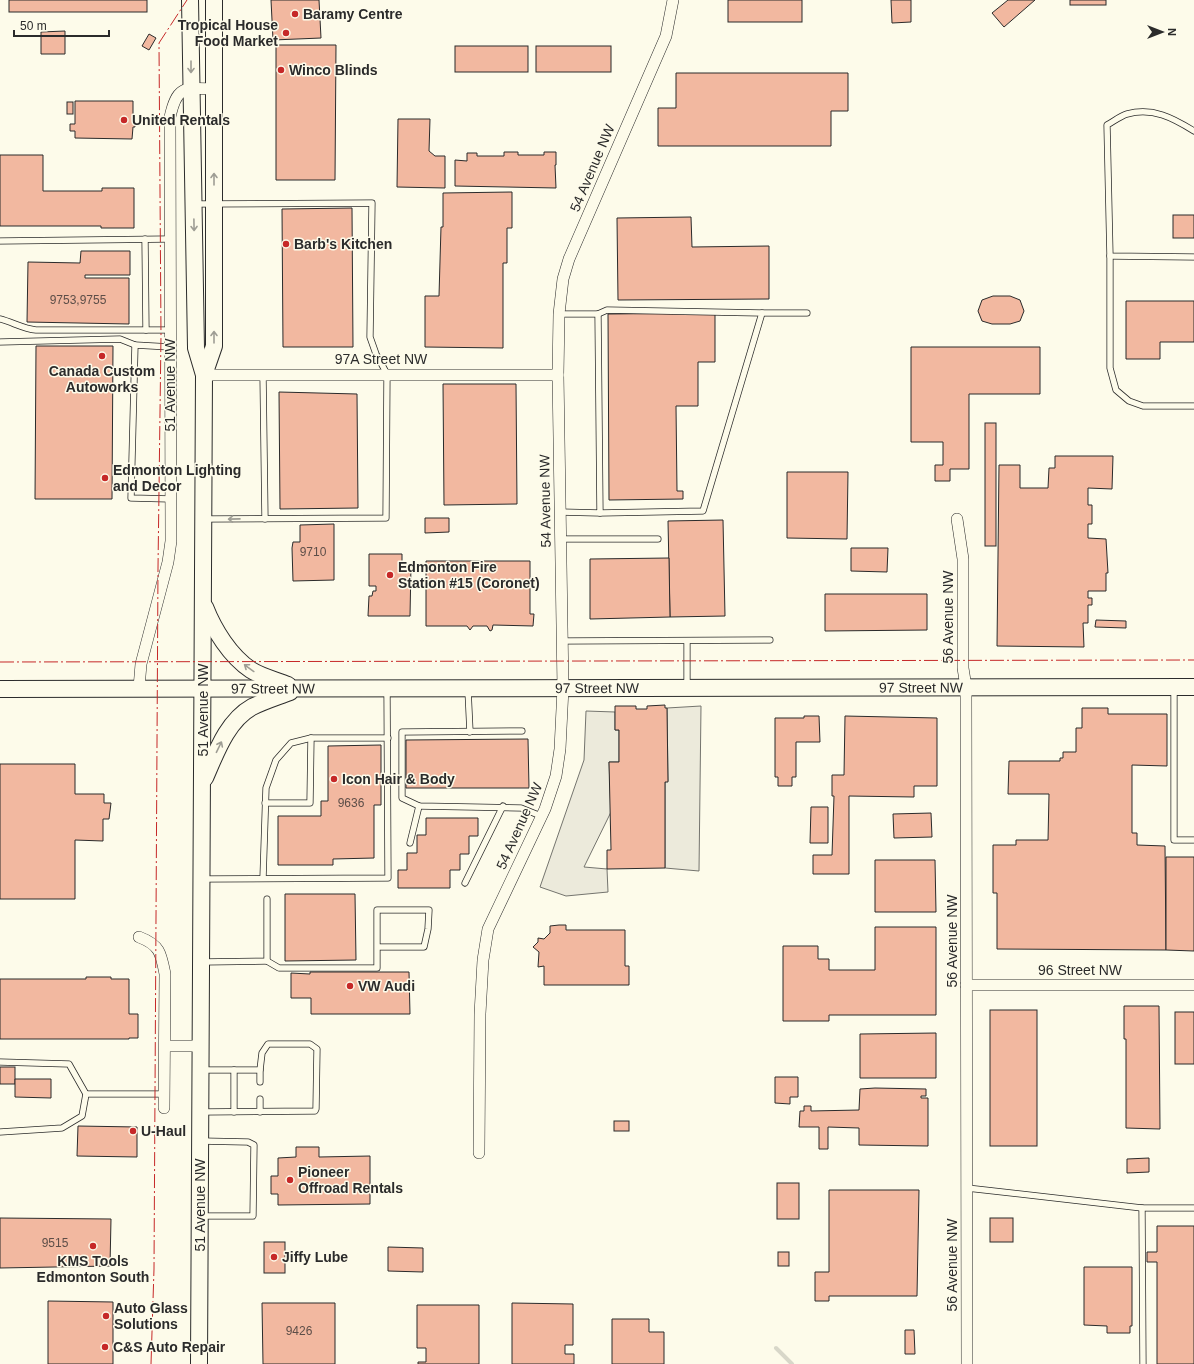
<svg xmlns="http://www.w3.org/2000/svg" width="1194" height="1364" font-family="Helvetica,sans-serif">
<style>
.parking{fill:#eceadb;stroke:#74746e}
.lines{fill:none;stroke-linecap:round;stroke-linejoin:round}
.stream{stroke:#d8d7c9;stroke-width:4}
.building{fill:#f2b8a0;stroke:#2b2b2b}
.lane-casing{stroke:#2b2b2b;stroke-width:7}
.street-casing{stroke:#2b2b2b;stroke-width:12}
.secondary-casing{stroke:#2b2b2b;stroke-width:18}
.lane{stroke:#fdfbea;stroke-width:5.5}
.street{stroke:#fdfbea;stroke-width:11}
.secondary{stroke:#fdfbea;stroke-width:16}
.power{stroke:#c62828;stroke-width:1;stroke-dasharray:14 3 2 3;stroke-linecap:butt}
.oneway{stroke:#9e9d94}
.poi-dot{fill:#c62828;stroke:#fdfbea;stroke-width:1.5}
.labels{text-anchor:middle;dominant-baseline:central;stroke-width:3;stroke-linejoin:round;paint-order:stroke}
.number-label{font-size:12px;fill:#5d4e48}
.poi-label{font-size:14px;font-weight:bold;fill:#2b2b2b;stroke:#fdfbea;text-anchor:start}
.street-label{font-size:14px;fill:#2b2b2b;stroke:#fdfbea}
</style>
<rect width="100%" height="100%" fill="#fdfbea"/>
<g class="parking">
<path d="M701,706L699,871L665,868V782L668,781L667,708Z"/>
<path d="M586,711L615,712V730H619V762H609L611,812L584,867L607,869L608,892L566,896L540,887L584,760Z"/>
</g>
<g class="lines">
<path class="stream" d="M776,1348L792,1364"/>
</g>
<g class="building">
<rect x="9" y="0" width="138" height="12"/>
<path d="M271,0H319L321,38L273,40Z"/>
<rect x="728" y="0" width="74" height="22"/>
<path d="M891,0H911V22L892,23Z"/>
<path d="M1008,0H1035L1004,27L992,13Z"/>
<rect x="1070" y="0" width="36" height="5"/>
<path d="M65,31V54H41V32Z"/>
<path d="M149,34L156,38L149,50L142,46Z"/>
<path d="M276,45H336L335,180H276Z"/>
<rect x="455" y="46" width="73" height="26"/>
<rect x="536" y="46" width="75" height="26"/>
<path d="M676,73H848V111H831V146H658V108H676Z"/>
<path d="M75,101H133V120H135V127H133L132,139L75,138V131H70V124H75Z"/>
<rect x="67" y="102" width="6" height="12"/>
<path d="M398,119H430L429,151L435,156H445V188L397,187Z"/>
<path d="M504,152H518V155H544V152H556V165H555L556,188L455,186V160L467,161V153H477V156H504Z"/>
<path d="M0,155H43V191H102V188H134V228H101V226H0Z"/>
<path d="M512,192V228H507V263H503V348L425,347V296H439L441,227H443V193Z"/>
<path d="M352,208L353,347H283L282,209Z"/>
<rect x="1173" y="215" width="21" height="23"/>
<path d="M691,217L692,247L769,246V299L618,300L617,218Z"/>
<path d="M81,251H130V275H85V278H129V324L27,322L28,262L80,263Z"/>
<path d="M993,296H1010L1020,300L1024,311L1020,321L1010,324H992L982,321L978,311L982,300Z"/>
<path d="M1126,301H1194V342H1160V359H1126Z"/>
<path d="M715,313V362H698V406H676L677,491H683V499L609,500L608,314Z"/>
<path d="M36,346H113L112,499H35Z"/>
<path d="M911,347H1040V394H969V469H950V481H935V465H943V442H911Z"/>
<path d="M443,384H516L517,504L444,505Z"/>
<path d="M279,392L357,394L358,508L280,509Z"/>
<rect x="985" y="423" width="11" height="123"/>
<path d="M1055,456H1113L1112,489L1088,488V505H1092V524H1088V538L1106,539L1108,573H1106V591H1088V598H1092V605H1088V623H1083L1084,647L997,646L999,465H1020V488H1048L1049,468H1055Z"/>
<path d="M787,472H848L847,539L787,538Z"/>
<path d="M425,518H449V532L425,533Z"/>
<path d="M723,520L725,616L670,617L668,521Z"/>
<path d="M334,524V580L293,581L292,548L293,542H300V525Z"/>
<path d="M851,548H888L887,572L851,571Z"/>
<path d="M369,554H402V565H411L410,616H368L369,596H372L373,591H376V586H369Z"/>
<path d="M669,558L670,617L590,619V559Z"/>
<path d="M426,561H530V614H534L533,626L493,625L492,630L490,631L487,626H473L470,630L467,626H426Z"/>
<path d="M825,594H927V630L825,631Z"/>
<path d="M1096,620L1126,621V628L1095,627Z"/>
<path d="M665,705V708H667L668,782H665V868L607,869V850H611L609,762H619V730H615V706H636V709H647V706Z"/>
<path d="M1082,708H1108V714H1167V766L1132,765V833H1137V845L1165,846L1166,950L997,949V893H993V845H1016V840H1048L1049,794H1008L1009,761H1060V758H1063V752H1076V728H1082Z"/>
<path d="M804,716H819L820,742H796V777H792V786H778V777H775V718H804Z"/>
<path d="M845,716L937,718V786H914V797L849,796V874H813V855H832L834,796H832V775H844Z"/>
<path d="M528,739L529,788H406V740Z"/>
<path d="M381,745V805H374V858L333,859V865H278V816H321V801H328V746Z"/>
<path d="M0,764H75V794H104V803H111L109,819H103V841L75,840V899H0Z"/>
<path d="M811,807H828V843H810Z"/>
<path d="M931,813L932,837L894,838L893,814Z"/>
<path d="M426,818H478V836H469V854H460V870H450V888H398V870H407V853H417V835H426Z"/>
<path d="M1166,857H1194V951L1166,950Z"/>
<path d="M875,860H935L936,912H875Z"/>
<path d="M285,894H355L356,960L285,961Z"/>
<path d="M559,925H566V930H625V966H629V985H544V966L538,967L539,952L533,947L538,942V938L544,939L550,933V926Z"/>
<path d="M875,927H936V1015H829V1021H783V946H818V959H829V970H875Z"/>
<path d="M310,972H409L410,1014H311V998H291V973L310,974Z"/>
<path d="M86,977H111V979H129V1014H138V1038H129V1039H0V979H86Z"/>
<path d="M1124,1006H1159L1160,1129L1126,1128V1039H1124Z"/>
<rect x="990" y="1010" width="47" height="136"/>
<rect x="1175" y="1012" width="19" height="52"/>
<path d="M936,1033V1078H860V1034Z"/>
<rect x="0" y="1067" width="15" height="17"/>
<path d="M775,1077H798V1097H790V1104L775,1103Z"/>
<path d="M15,1079H51V1098L15,1097Z"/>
<path d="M875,1088L926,1089V1096H921V1098H928V1146L859,1145V1128L828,1127V1149H819V1127H799L800,1111H804V1106H811V1111L859,1110L860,1089Z"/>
<rect x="614" y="1121" width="15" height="10"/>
<path d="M78,1126L137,1127V1157L77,1156Z"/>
<path d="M296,1147H319V1157L370,1156V1204L278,1205V1194H271V1176H278V1158L296,1157Z"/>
<path d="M1149,1158V1172L1127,1173V1159Z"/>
<rect x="777" y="1183" width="22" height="36"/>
<path d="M829,1190H919L917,1296H829V1301H815V1272H829Z"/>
<path d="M0,1218L111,1219L110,1266L0,1268Z"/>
<rect x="990" y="1218" width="23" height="24"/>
<path d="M1157,1226H1194V1364H1157V1262H1147V1252H1157Z"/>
<rect x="264" y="1242" width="21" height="31"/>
<path d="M388,1247L423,1248V1272L388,1271Z"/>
<rect x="778" y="1252" width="11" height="14"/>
<path d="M1084,1267H1132V1326H1130V1333H1107V1326L1084,1325Z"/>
<path d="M48,1301L113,1302V1364H48Z"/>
<path d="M262,1303H335V1364H263Z"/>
<path d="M512,1303L573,1304V1345H565V1354H574V1364H512Z"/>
<path d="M417,1305H479V1364H418V1362H426V1348H417Z"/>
<path d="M612,1319H649V1332H664V1364H612Z"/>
<path d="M905,1330H914L915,1354H905Z"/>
</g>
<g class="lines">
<g class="lane-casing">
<g id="lane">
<path d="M1194,131C1173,118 1153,107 1127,114C1120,116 1113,122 1107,125L1110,256L1194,257"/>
<path d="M195,204L372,203L370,337L376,354L387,374L386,518L204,519"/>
<path d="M145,239L146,330"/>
<path d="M0,241L169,239"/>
<path d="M1110,256V368L1116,390L1129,401L1143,406H1194"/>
<path d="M762,313H807"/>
<path d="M559,314H598L600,513L560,512"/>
<path d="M598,314L607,310L762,313L703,511L600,513"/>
<path d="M0,319C12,322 24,329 36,330H170"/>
<path d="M0,342L120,339L135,345"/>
<path d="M170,347L135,345L131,498L171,499"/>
<path d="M263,375L265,519"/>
<path d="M560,539H658"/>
<path d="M562,641L770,640"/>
<path d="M687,686V641"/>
<path d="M1174,688V840H1194"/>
<path d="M468,690L470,732"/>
<path d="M522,731L402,732V798L419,806L521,808L541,816"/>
<path d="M265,803H310L311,738"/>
<path d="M410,843L419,806"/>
<path d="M263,878L266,788L276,760L291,743L311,738H388"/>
<path d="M202,879L388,878L387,689"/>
<path d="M465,883L503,806"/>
<path d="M267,961L279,968H377V910H429L428,929L424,947H377"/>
<path d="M202,962L267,961V899"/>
<path d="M0,1062L69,1064L86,1094L82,1116L62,1128L0,1132"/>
<path d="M234,1070V1112"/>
<path d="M260,1082V1070"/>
<path d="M86,1094H164"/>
<path d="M260,1099V1112"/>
<path d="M201,1112L315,1111L316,1109L317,1049L310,1044H268L262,1053L260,1070H202"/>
<path d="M201,1141L248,1142L254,1145L253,1216H201"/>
<path d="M967,1188L1142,1208"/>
<path d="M1143,1364L1142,1208H1194"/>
</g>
</g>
<g class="street-casing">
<g id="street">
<path d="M204,375H558"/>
<path d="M957,519L963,559V668L966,687L967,1364"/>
<path d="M139,688L141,664L168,562L171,541L170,117C177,85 185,88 214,89"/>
<path d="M139,937C160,945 161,953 165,974L164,1108"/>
<path d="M966,985H1194"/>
<path d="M165,1046H201"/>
<path d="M479,1153L480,1014L483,960L488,929L545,809L556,776L560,749L563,688L558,375L559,314L563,279L569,259L666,36L673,0"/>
</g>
</g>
<g class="secondary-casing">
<g id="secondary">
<path d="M190,0L196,348L204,375L199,1364"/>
<path d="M204,375L214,346V0"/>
<path d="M205,607C214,630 230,656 251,670C262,677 276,680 288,685"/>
<path id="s1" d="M0,689L1194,687"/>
<path d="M205,778C216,753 227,721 252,707C264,701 277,697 290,692"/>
</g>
</g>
<use href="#lane" class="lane"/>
<use href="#street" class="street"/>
<use href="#secondary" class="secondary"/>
<g class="power">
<path d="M0,662L1194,660"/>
<path d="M151,1364L154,1269L158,568L161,335L159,43L187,0"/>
</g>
</g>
<defs><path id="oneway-shaft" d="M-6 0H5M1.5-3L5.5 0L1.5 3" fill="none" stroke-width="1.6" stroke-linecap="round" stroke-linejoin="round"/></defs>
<g class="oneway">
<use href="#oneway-shaft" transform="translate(191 67) rotate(90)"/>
<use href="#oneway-shaft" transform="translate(214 179) rotate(-90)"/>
<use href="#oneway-shaft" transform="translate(194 225) rotate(89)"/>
<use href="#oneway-shaft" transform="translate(214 337) rotate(-90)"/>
<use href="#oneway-shaft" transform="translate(234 519) rotate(179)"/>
<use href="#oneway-shaft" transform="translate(249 668) rotate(-144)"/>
<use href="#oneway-shaft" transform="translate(219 747) rotate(-64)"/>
</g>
<g class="poi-dot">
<circle cx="295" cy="14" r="4"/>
<circle cx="286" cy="33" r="4"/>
<circle cx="281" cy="70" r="4"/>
<circle cx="124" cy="120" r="4"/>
<circle cx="286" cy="244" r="4"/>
<circle cx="102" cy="356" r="4"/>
<circle cx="105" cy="478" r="4"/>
<circle cx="390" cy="575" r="4"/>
<circle cx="334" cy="779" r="4"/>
<circle cx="350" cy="986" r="4"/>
<circle cx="133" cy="1131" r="4"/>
<circle cx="290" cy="1180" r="4"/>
<circle cx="93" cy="1246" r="4"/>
<circle cx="274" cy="1257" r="4"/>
<circle cx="106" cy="1316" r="4"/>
<circle cx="105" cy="1347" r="4"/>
</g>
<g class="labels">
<g class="number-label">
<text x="78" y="300">9753,9755</text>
<text x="313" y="552">9710</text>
<text x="351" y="803">9636</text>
<text x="55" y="1243">9515</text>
<text x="299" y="1331">9426</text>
</g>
<g class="poi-label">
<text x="303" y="14">Baramy Centre</text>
<text x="278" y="25" text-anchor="end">Tropical House<tspan x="278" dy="16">Food Market</tspan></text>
<text x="289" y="70">Winco Blinds</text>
<text x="132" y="120">United Rentals</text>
<text x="294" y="244">Barb's Kitchen</text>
<text x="102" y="371" text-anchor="middle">Canada Custom<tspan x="102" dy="16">Autoworks</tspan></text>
<text x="113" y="470">Edmonton Lighting<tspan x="113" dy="16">and Decor</tspan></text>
<text x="398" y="567">Edmonton Fire<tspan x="398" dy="16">Station #15 (Coronet)</tspan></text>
<text x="342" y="779">Icon Hair &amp; Body</text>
<text x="358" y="986">VW Audi</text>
<text x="141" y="1131">U-Haul</text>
<text x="298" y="1172">Pioneer<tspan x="298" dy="16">Offroad Rentals</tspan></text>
<text x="282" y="1257">Jiffy Lube</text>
<text x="93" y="1261" text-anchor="middle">KMS Tools<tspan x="93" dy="16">Edmonton South</tspan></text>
<text x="114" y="1308">Auto Glass<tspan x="114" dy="16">Solutions</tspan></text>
<text x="113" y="1347">C&amp;S Auto Repair</text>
</g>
<g class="street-label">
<text transform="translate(592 168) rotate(-67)">54 Avenue NW</text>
<text x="381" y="359">97A Street NW</text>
<text transform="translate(170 385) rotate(-90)">51 Avenue NW</text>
<text transform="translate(545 501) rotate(-91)">54 Avenue NW</text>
<text transform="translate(948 617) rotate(-90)">56 Avenue NW</text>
<text stroke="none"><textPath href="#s1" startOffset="921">97 Street NW</textPath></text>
<text stroke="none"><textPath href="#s1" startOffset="597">97 Street NW</textPath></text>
<text stroke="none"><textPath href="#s1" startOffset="273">97 Street NW</textPath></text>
<text transform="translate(203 710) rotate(-90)">51 Avenue NW</text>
<text transform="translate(519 826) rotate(-66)">54 Avenue NW</text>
<text transform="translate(952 941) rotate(-90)">56 Avenue NW</text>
<text x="1080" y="970">96 Street NW</text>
<text transform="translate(200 1205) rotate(-90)">51 Avenue NW</text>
<text transform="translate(952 1265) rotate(-90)">56 Avenue NW</text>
</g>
</g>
<g transform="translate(1162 32) rotate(90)" stroke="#fdfbea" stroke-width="3" paint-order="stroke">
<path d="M0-3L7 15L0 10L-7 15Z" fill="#2b2b2b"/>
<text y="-6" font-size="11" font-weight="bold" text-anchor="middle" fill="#2b2b2b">N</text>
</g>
<path d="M14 30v6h95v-6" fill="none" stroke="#2b2b2b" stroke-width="2"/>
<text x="20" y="30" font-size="12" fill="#2b2b2b" stroke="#fdfbea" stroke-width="3" paint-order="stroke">50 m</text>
</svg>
